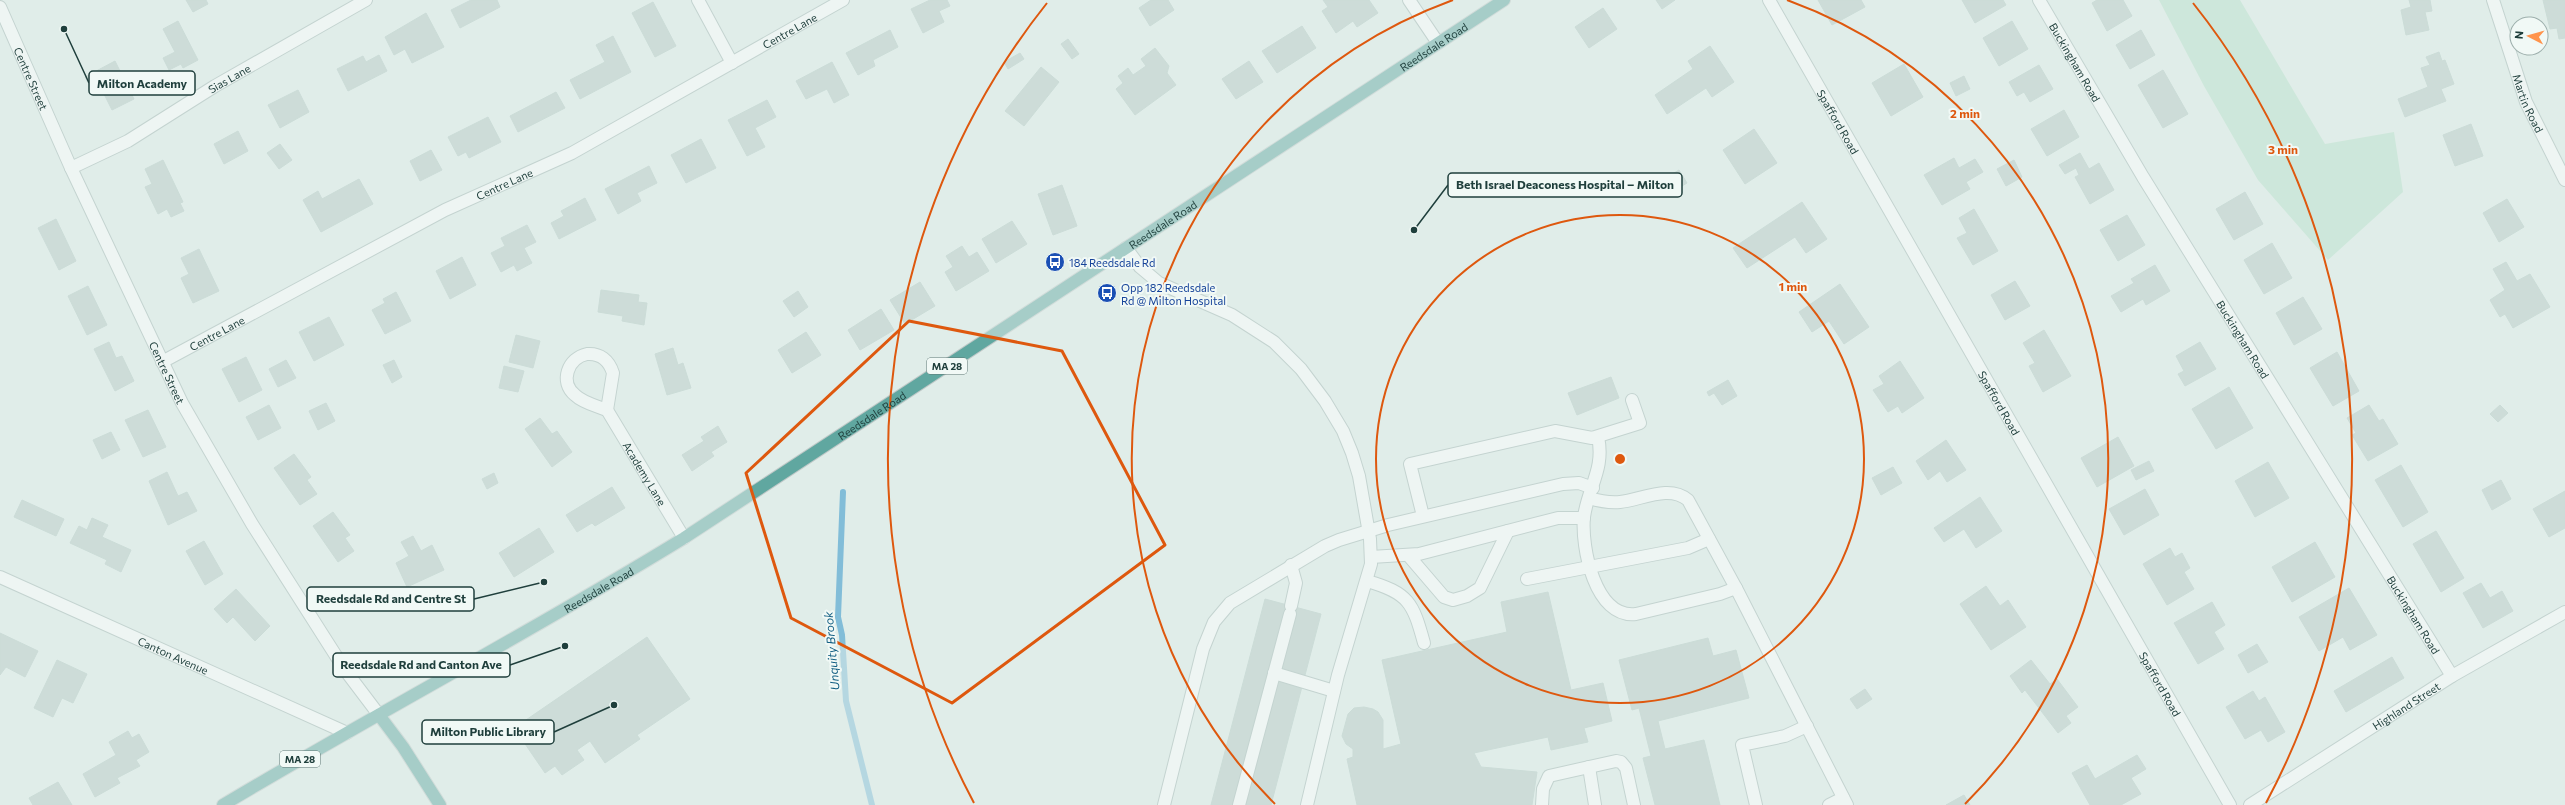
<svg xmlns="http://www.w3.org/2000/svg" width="2565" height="805" font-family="Commissioner,sans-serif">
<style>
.green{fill:#b7e1c9}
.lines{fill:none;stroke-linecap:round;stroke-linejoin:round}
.stream{stroke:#82bdd8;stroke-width:6}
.building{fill:#b5c8c3;stroke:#b2c7c2}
.minor-casing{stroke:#a2b5b2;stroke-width:14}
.major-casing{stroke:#c0c9c8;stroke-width:14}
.minor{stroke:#fff;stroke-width:12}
.major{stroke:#60a7a0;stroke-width:12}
.marked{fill:none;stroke:#de580e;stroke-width:3;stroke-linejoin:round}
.ring{fill:none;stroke:#de580e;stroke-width:2}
.labels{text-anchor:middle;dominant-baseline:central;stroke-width:4;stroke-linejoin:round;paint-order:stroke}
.shield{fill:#f1f9f6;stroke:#5e7774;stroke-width:1}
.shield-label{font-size:10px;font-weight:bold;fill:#1f3f3c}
.street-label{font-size:11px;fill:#1f3f3c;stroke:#f1f9f6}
.transit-label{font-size:11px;fill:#164399;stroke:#f1f9f6;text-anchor:start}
.water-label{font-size:12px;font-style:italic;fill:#125e82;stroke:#f1f9f6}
.centre{fill:#de580e;stroke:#f1f9f6;stroke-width:2}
.ring-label{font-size:12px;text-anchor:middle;font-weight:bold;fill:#de580e;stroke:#f1f9f6;stroke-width:4;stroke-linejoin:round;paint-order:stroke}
.leader{fill:none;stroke:#1f3f3c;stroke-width:1.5}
.callout-dot{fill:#1f3f3c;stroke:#f1f9f6;stroke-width:1.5}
.callout{fill:#f1f9f6;stroke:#1f3f3c;stroke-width:1.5}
.callout-label{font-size:12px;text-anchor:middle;font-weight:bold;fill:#1f3f3c}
</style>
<rect width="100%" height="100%" fill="#e0ede9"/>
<path class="green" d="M2159,0H2240L2325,144L2394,132L2403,192L2328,260L2258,180L2204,86Z"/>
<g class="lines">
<path class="stream" d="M843,492L838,617L842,635L846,701L872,805"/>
</g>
<g class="building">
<path d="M186,0H206L208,4L193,12Z"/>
<path d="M471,0H497L500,7L460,28L451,10Z"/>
<path d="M930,0H947L950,6L939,11L944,22L923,33L911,9Z"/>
<path d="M1151,0H1168L1174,10L1150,26L1139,8Z"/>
<path d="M1323,0H1369L1378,13L1357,27L1353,21L1336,33L1322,11L1328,7Z"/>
<path d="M1656,0H1675L1662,9Z"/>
<path d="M1818,0H1861L1865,7L1832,25Z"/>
<path d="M1962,0H2003L2006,5L1975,23Z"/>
<path d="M2097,0H2123L2132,16L2107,31L2092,3Z"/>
<path d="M2409,0H2430L2432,11L2425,12L2429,30L2406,35L2401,10L2411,7Z"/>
<path d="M2543,0H2565V38L2559,39L2557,28L2550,29Z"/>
<path d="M653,2L676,46L655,57L632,13Z"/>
<path d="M1603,8L1617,29L1589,48L1575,27Z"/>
<path d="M426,13L444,47L412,63L405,49L394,55L385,37Z"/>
<path d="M178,21L198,60L183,68L181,64L169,70L163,58L175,52L163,29Z"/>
<path d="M2012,21L2028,49L1999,66L1983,38Z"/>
<path d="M1302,26L1316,48L1277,73L1262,51Z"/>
<path d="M890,30L898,47L873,60L875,66L858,75L846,53Z"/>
<path d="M2141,30L2155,55L2130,69L2116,45Z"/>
<path d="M613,36L631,72L580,99L570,80L605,62L596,45Z"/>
<path d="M1068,39L1079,54L1072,59L1061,44Z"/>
<path d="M1710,46L1734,82L1712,97L1706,88L1667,114L1655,95L1693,69L1688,61Z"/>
<path d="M1155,48L1169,66L1167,73L1176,85L1135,115L1116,89L1123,83L1118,76L1128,68L1133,75L1146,66L1141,59Z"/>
<path d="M2439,52L2442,61L2445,60L2454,84L2441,89L2446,101L2405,117L2398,99L2428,87L2421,68L2430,65L2426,57Z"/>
<path d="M1020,53L1024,59L1008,69L1004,62Z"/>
<path d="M379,55L387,71L348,91L337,69L363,56L366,62Z"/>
<path d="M115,61L134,99L112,110L99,84L91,88L85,77Z"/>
<path d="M1249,61L1263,82L1236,99L1222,79Z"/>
<path d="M832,62L849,95L834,103L827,89L806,99L796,81Z"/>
<path d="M1904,64L1923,97L1891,116L1872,83Z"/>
<path d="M2039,65L2053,89L2030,102L2024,92L2017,96L2009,82Z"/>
<path d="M1041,67L1059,82L1024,126L1005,111Z"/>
<path d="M2163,70L2188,114L2163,128L2138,85Z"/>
<path d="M1964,76L1970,89L1956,96L1950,83Z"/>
<path d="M298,90L309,112L280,128L268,105Z"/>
<path d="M556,92L565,108L518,132L510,116Z"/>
<path d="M767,100L776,117L755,128L765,147L747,156L728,120Z"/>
<path d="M2064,110L2079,137L2047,156L2031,129Z"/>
<path d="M488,117L501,142L469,158L466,152L458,156L448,137Z"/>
<path d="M2471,124L2483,156L2455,166L2443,135Z"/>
<path d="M1754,129L1777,163L1745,184L1723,150Z"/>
<path d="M238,131L248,151L224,164L214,144Z"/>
<path d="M701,139L716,168L686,183L671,155Z"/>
<path d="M280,144L292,160L279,169L267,153Z"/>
<path d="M431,150L442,170L420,181L410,161Z"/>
<path d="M2080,153L2089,169L2099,163L2114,190L2090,204L2075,177L2079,175L2076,168L2065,174L2059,165Z"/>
<path d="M1954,158L1959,168L1975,159L1983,172L1966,182L1970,189L1942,205L1924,175Z"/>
<path d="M163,160L183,202L180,203L184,211L171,217L167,209L158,214L145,187L152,184L145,169Z"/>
<path d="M2014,160L2022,177L2006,186L1997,169Z"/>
<path d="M649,166L657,183L637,193L641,201L618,214L605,189Z"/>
<path d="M1679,170L1687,183L1672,192L1664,179Z"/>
<path d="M359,179L373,204L321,232L303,200L318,191L322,199Z"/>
<path d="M1062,185L1077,226L1053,235L1038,194Z"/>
<path d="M2245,192L2263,224L2234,240L2216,209Z"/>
<path d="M585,198L596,220L559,239L551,223L564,216L561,211Z"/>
<path d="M2507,199L2524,227L2499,242L2483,213Z"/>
<path d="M1802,202L1827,239L1806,253L1795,237L1747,268L1733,248Z"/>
<path d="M1974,209L1998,251L1973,265L1957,238L1967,233L1959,218Z"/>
<path d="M2127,215L2145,245L2118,261L2100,230Z"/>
<path d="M56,219L76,261L59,270L38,228Z"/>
<path d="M1012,221L1027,244L996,263L982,239Z"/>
<path d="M527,225L536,242L524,248L532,263L517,271L514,265L501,272L491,253L505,246L501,238Z"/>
<path d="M2272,243L2292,278L2264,294L2244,260Z"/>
<path d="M962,246L969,257L977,252L989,271L956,291L945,272L953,267L946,256Z"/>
<path d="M199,249L219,291L193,303L181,278L189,274L181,258Z"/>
<path d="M462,257L476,285L450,299L436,271Z"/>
<path d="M2506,262L2517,281L2530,274L2550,307L2513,328L2505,314L2500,317L2490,300L2505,290L2493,269Z"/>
<path d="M2155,265L2170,291L2146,305L2143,299L2121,312L2111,296L2134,283L2131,279Z"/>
<path d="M2015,281L2030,306L2005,320L1991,295Z"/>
<path d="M920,282L935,306L905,324L890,300Z"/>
<path d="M1840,284L1869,327L1844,344L1829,321L1812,332L1799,312Z"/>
<path d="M88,286L107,325L87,335L68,296Z"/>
<path d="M601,290L639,295L638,302L647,303L644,325L622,321L623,316L598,312Z"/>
<path d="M798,291L808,307L794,317L783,301Z"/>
<path d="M396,292L411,321L385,334L372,310L385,303L383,299Z"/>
<path d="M2303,297L2322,329L2294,345L2276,313Z"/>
<path d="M881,309L894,330L860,350L848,330Z"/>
<path d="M329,317L344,345L314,361L299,332Z"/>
<path d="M2044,330L2071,376L2043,392L2029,366L2035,363L2023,343Z"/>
<path d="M806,332L821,355L792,373L778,350Z"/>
<path d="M516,335L540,341L533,368L509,362Z"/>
<path d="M109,342L116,358L122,356L134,381L115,391L94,349Z"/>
<path d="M2200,342L2216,369L2185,386L2178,374L2184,371L2176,356Z"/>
<path d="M673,348L678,365L683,363L691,388L667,395L655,354Z"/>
<path d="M2337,352L2359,391L2333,406L2310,368Z"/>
<path d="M246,357L262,390L239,402L222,369Z"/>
<path d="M286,360L296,378L278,387L269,369Z"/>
<path d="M394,360L402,377L392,383L383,365Z"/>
<path d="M1900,361L1924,398L1902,413L1898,406L1888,412L1873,390L1884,384L1879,376Z"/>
<path d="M504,366L524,371L518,392L499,388Z"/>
<path d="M1611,377L1619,398L1577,415L1568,393Z"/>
<path d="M1728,380L1737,396L1722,405L1714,393L1709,396L1707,392Z"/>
<path d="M2229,387L2253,428L2216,449L2192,409Z"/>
<path d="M326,403L335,421L318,430L309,411Z"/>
<path d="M269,405L281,428L258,440L246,417Z"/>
<path d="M2369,405L2379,421L2383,419L2398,444L2368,461L2352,435L2356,433L2347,418Z"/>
<path d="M2500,405L2508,413L2498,422L2490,414Z"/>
<path d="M148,410L166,447L143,457L125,420Z"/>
<path d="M540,418L552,434L557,431L572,452L552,467L525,429Z"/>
<path d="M718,426L727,442L711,452L714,456L692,471L682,455L704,441L701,437Z"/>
<path d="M111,432L120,450L102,459L93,440Z"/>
<path d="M2118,437L2134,466L2097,487L2081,458Z"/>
<path d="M1946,440L1966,470L1947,482L1940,471L1928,480L1916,461Z"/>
<path d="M294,454L311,477L307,480L317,494L300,505L274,468Z"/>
<path d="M2149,461L2154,471L2136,480L2131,470Z"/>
<path d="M2268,462L2289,498L2255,517L2235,481Z"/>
<path d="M2401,465L2428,512L2403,527L2375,480Z"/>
<path d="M1893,467L1902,483L1881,495L1872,478Z"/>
<path d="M167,472L178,496L187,492L197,511L168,525L149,481Z"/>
<path d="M494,473L498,483L487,489L482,479Z"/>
<path d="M2501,480L2511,499L2492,510L2482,490Z"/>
<path d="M612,487L625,508L595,526L592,523L577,532L566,515Z"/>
<path d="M2145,489L2159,515L2124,535L2109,509Z"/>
<path d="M2565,491V528L2549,537L2533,509Z"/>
<path d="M1980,497L2002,531L1976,548L1964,529L1944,542L1934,528Z"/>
<path d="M22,500L64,519L56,536L14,517Z"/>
<path d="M333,512L350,535L345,538L354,551L338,562L313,526Z"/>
<path d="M92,518L108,525L102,537L131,550L121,572L105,564L107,560L70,543L79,526L87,530Z"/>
<path d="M539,528L554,552L514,577L499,553Z"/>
<path d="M2436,531L2464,578L2441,592L2413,544Z"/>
<path d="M413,536L421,551L432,545L444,570L407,587L396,563L409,556L401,542Z"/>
<path d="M204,541L223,574L205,585L186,551Z"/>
<path d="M2315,542L2335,577L2292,602L2272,567Z"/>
<path d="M2170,548L2175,557L2182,553L2190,568L2184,572L2194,589L2167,605L2143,564Z"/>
<path d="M2481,583L2490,598L2502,591L2513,611L2483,628L2463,593Z"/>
<path d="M1986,586L2000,606L2008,600L2026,627L1991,650L1960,604Z"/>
<path d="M2349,588L2377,635L2350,650L2343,637L2319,651L2299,617Z"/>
<path d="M236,589L270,626L255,641L233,617L227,623L214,609Z"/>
<path d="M1548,592L1571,690L1603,683L1612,721L1584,728L1588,742L1551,750L1548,737L1474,753L1481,767L1537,772L1532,805H1357L1347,759L1353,757V749L1346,744L1342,736L1348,714L1354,708L1364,707L1373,709L1378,712L1383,720V749L1401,744L1382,660L1507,632L1501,602Z"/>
<path d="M1265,599L1321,614L1271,805H1211Z"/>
<path d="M2212,602L2225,625L2214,632L2224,649L2198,664L2174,623Z"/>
<path d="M0,633L38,651L25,677L6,667L0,675Z"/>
<path d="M647,637L690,699L637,735L640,739L605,763L590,741L577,750L584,760L562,775L555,766L545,773L521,738L530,731L523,722Z"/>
<path d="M1708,638L1713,656L1736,650L1749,698L1658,721L1665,749L1704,740L1720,805H1655L1643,758L1651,756L1639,708L1632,710L1619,660Z"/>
<path d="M2257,644L2268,662L2248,673L2238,655Z"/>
<path d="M2392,657L2404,678L2346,712L2334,691Z"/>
<path d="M57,660L87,674L73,703L62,698L53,717L34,708Z"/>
<path d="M2031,660L2050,684L2057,679L2078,707L2066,716L2071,723L2058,733L2025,690L2022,693L2010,676Z"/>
<path d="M1865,689L1872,699L1857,709L1850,699Z"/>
<path d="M2253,691L2259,701L2265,697L2285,732L2268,742L2261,730L2245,739L2226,707Z"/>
<path d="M128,731L132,738L139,734L149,752L136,760L140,766L117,778L120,783L95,797L83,774L116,755L109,742Z"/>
<path d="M2137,755L2146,769L2131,778L2141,794L2121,805H2090L2072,773L2087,765L2095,779Z"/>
<path d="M58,782L72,805H33L29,798Z"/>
<path d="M1964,795L1970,805H1946Z"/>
</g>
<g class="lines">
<g class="minor-casing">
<g id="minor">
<path d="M698,0L732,63"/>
<path d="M1409,0L1438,43"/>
<path id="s1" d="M1769,0L2230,805"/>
<path id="s2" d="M2039,0L2143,177L2452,676"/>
<path id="s3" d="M2493,0L2526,102L2565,180"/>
<path id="s4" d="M0,7L71,168L182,403L252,524L345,670L379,715"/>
<path id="s5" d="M71,168L128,141L215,86L366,0"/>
<path d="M1126,248L1140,267L1159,283L1232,315L1274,342L1301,369L1325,401L1343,431L1352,453L1359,476L1370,539L1371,564L1338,675L1307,805"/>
<path d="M587,354C600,353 609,360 613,373L607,410C597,406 583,403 575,395C559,382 568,358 587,354Z"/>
<path id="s6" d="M162,362L445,210L572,153L843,0"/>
<path id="s7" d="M607,410L684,538"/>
<path d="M1598,437C1605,469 1588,487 1584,517C1581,547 1595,619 1636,614L1720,594L1736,588"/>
<path d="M1589,498C1599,501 1609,503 1620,502C1641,500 1669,484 1688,500L1736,588L1847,805"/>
<path d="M1423,516L1410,464L1555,431L1592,438L1640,423L1632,400"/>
<path d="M1408,555L1444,597L1453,600L1467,596L1480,588L1508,531"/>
<path d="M1371,557L1419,554L1558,518H1584"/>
<path d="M1291,565L1296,583L1291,606"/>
<path id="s8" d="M0,577L347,733"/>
<path d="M1527,579L1688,548L1709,539"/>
<path d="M1367,581C1409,593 1413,603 1424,643"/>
<path d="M1274,673L1334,691"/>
<path d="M1589,767L1595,805"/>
<path d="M1164,805L1203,649L1214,622L1230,603L1325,546L1339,540L1388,525L1563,484L1579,483L1593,488"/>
<path d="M1239,805L1290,614"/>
<path d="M1542,805L1543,789L1549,776L1616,761L1621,762L1626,768L1634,805"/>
<path d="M1756,805L1742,745L1785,736L1807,726"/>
<path d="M1829,805L1843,798"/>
<path id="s9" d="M2250,805L2452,676L2565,612"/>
</g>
</g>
<g class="major-casing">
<g id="major">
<path d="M379,715L403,747L440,805"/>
<path id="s10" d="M223,805C375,714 533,631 684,538L1504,0"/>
</g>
</g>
<use href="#minor" class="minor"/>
<use href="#major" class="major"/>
</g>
<path d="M0 0H2565V805H0ZM909,321L1062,351L1165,545L952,703L791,618L746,473Z" fill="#e0ede9" fill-opacity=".55" fill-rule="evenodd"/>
<path class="marked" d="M909,321L1062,351L1165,545L952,703L791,618L746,473Z"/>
<g class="ring">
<circle cx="1620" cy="459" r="244"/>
<path d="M1275 804A488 488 0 0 1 1453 0M1787 0A488 488 0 0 1 1965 804"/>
<path d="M974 803A732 732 0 0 1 1047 3M2193 3A732 732 0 0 1 2266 803"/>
</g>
<defs>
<g id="bus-disc" transform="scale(1)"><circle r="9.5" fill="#1a4fb4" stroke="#f1f9f6"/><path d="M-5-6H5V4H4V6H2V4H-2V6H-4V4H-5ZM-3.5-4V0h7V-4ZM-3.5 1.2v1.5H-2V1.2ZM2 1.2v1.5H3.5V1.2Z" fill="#fff"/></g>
</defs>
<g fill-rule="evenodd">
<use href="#bus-disc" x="1055" y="262"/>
<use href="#bus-disc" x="1107" y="293"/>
</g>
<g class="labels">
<g class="shield">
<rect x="927" y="358" width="40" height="16" rx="3"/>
<rect x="280" y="751" width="40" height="16" rx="3"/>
</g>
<g class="shield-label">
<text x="947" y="366">MA 28</text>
<text x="300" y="759">MA 28</text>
</g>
<g class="street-label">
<text stroke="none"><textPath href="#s6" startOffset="710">Centre Lane</textPath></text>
<text stroke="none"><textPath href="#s10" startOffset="1429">Reedsdale Road</textPath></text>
<text stroke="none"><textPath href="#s2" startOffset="72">Buckingham Road</textPath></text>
<text stroke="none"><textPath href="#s4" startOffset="78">Centre Street</textPath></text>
<text stroke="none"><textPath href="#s5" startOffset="182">Sias Lane</textPath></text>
<text stroke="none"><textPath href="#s3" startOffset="109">Martin Road</textPath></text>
<text stroke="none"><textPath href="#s1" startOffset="140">Spafford Road</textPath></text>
<text stroke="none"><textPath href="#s6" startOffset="386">Centre Lane</textPath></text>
<text stroke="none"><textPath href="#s10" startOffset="1105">Reedsdale Road</textPath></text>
<text stroke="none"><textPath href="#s6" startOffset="62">Centre Lane</textPath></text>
<text stroke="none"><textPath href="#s2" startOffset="396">Buckingham Road</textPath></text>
<text stroke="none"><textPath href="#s4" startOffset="402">Centre Street</textPath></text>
<text stroke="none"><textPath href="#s1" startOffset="464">Spafford Road</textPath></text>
<text stroke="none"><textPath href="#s10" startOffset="757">Reedsdale Road</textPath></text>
<text stroke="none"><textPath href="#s7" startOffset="74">Academy Lane</textPath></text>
<text stroke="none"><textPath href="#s10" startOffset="433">Reedsdale Road</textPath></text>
<text stroke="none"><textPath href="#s2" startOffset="720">Buckingham Road</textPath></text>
<text stroke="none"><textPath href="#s8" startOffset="190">Canton Avenue</textPath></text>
<text stroke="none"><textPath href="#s1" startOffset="788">Spafford Road</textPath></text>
<text stroke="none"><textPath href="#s9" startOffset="185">Highland Street</textPath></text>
</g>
<g class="transit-label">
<text x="1069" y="262">184 Reedsdale Rd</text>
<text x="1121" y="287">Opp 182 Reedsdale<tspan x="1121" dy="13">Rd @ Milton Hospital</tspan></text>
</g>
<g class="water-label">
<text transform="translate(831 651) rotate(-95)">Unquity Brook</text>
</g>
</g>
<circle cx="1620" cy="459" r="6" class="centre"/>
<g class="ring-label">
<text x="1965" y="118">2 min</text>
<text x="2283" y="154">3 min</text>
<text x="1793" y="291">1 min</text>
</g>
<path class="leader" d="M64 29L89 83M1414 230L1448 185M544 582L474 599M565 646L510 665M614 705L554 732"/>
<g class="callout-dot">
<circle cx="64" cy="29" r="4"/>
<circle cx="1414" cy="230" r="4"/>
<circle cx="544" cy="582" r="4"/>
<circle cx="565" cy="646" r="4"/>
<circle cx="614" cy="705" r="4"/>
</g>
<g class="callout">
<rect x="89" y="71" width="106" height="24" rx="4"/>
<rect x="1448" y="173" width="234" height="24" rx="4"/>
<rect x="307" y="587" width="167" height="24" rx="4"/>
<rect x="333" y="653" width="177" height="24" rx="4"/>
<rect x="422" y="720" width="132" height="24" rx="4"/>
</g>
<g class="callout-label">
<text x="142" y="88">Milton Academy</text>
<text x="1565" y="189">Beth Israel Deaconess Hospital – Milton</text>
<text x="391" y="603">Reedsdale Rd and Centre St</text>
<text x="421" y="669">Reedsdale Rd and Canton Ave</text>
<text x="488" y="736">Milton Public Library</text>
</g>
<g transform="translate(2529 36) rotate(276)"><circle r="19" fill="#f1f9f6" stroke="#9dafac"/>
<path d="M0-3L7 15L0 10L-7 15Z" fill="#ff944c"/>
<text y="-6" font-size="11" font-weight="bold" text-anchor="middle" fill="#1f3f3c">N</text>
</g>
</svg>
